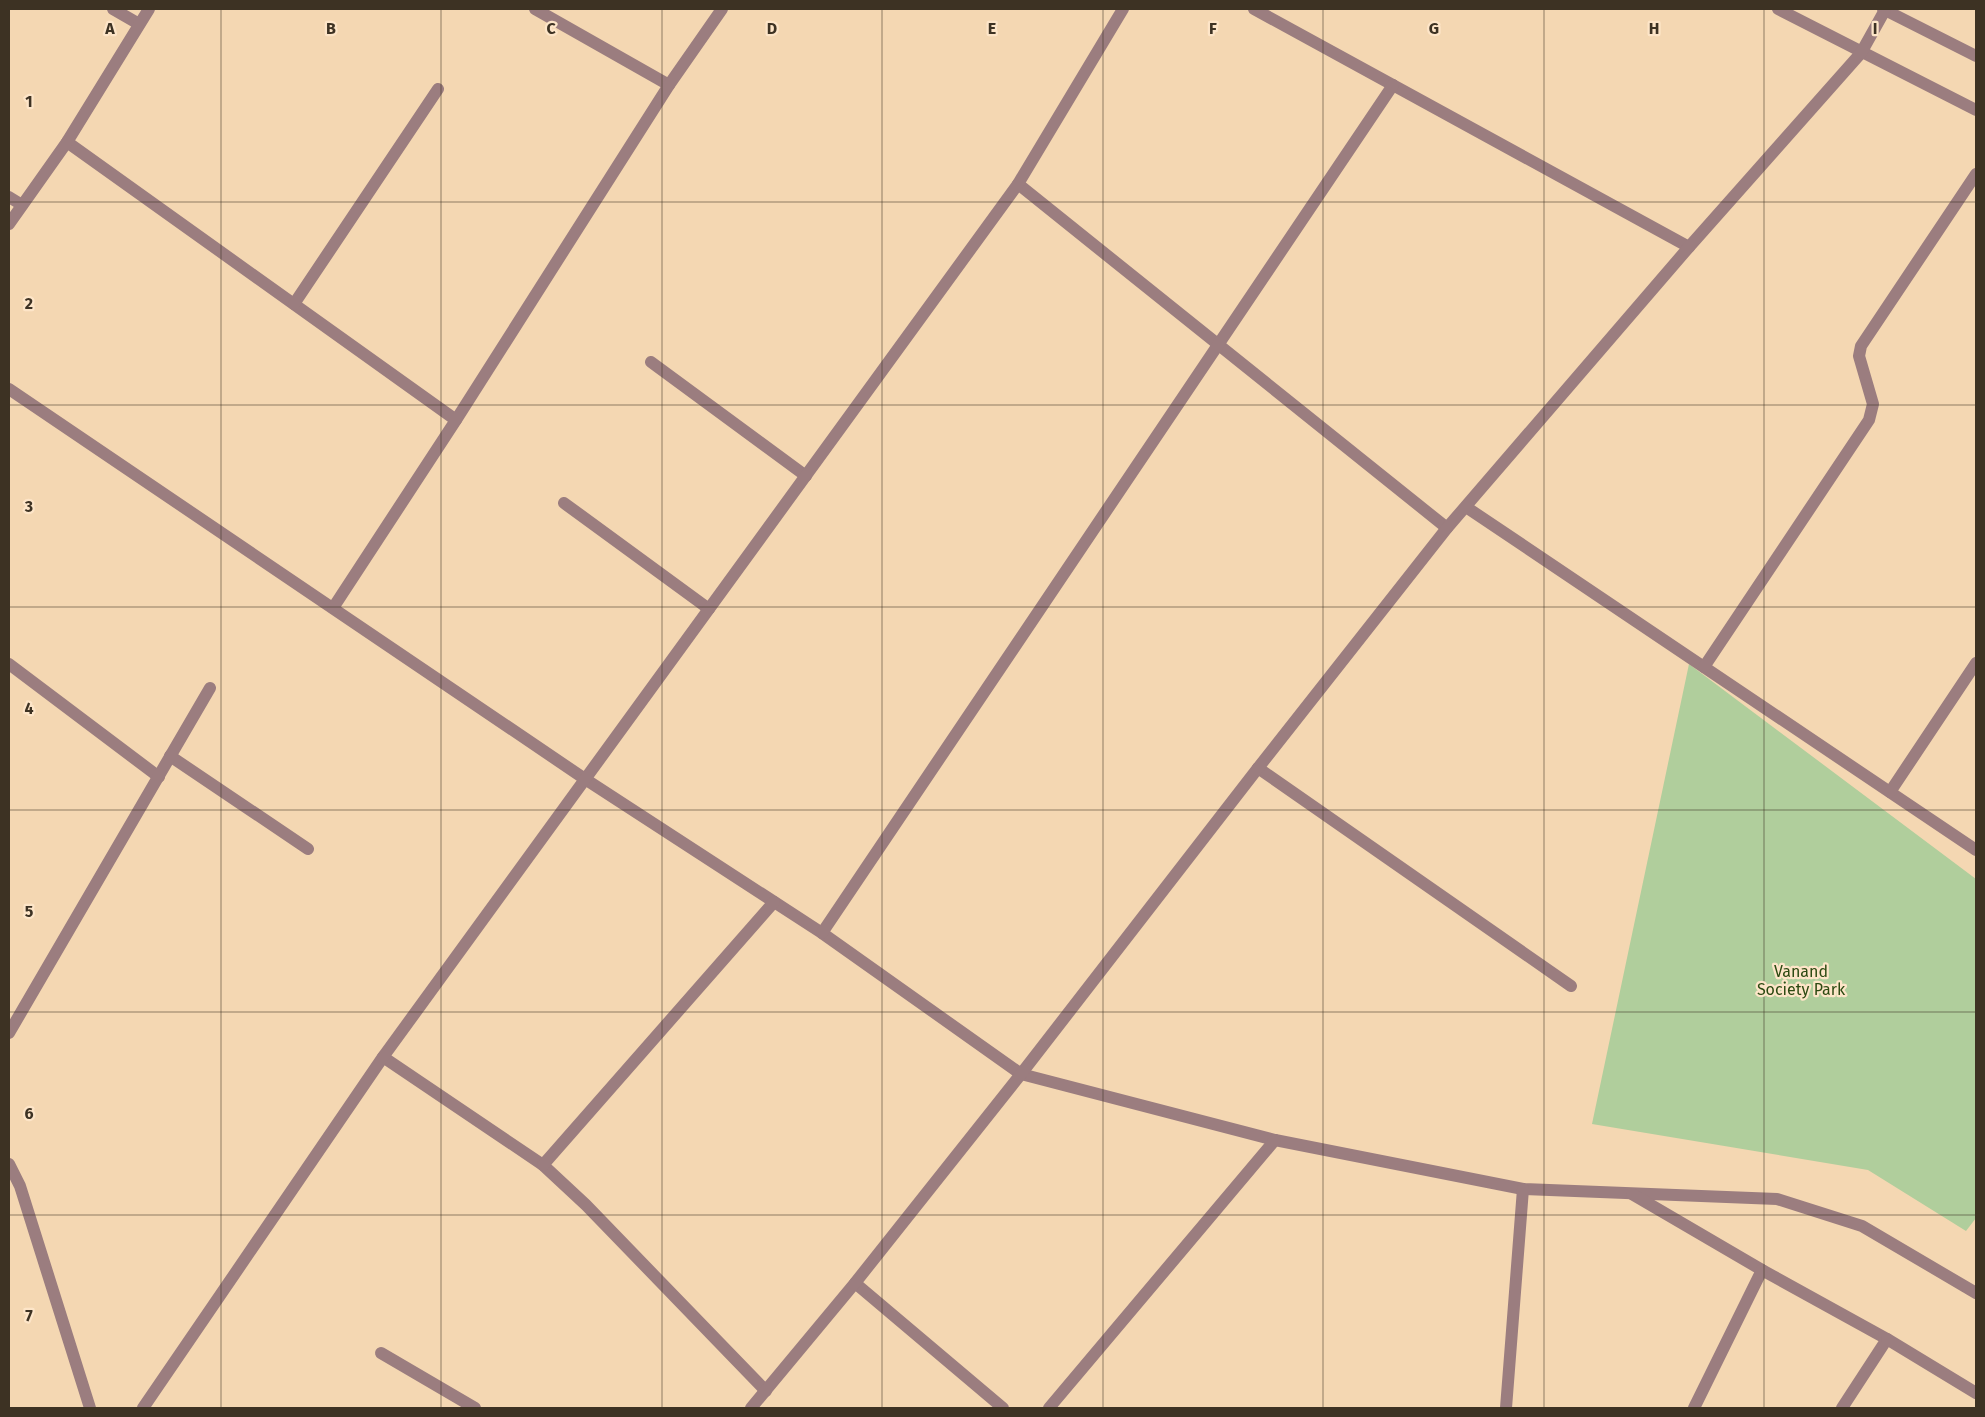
<svg xmlns="http://www.w3.org/2000/svg" width="1985" height="1417" font-family="'Fira Sans',sans-serif">
<style>
.green{fill:#b0ce9c}
.lines{fill:none;stroke-linecap:round;stroke-linejoin:round}
.minor{stroke:#9b7d7f;stroke-width:12}
.grid{fill:none;stroke:#3d3223;stroke-width:1;stroke-opacity:0.55}
.labels{text-anchor:middle;dominant-baseline:central;stroke-width:4.5;stroke-linejoin:round;paint-order:stroke}
.park-label{font-size:16px;fill:#2c4a12;stroke:#fde5c8}
.grid-label{font-size:16px;text-anchor:middle;font-weight:bold;fill:#3d3223;stroke:#fde5c8;stroke-width:4.5;stroke-linejoin:round;paint-order:stroke}
</style>
<rect width="100%" height="100%" fill="#f4d7b2"/>
<path class="green" d="M1689,664L1976,879V1218L1966,1231L1868,1170L1592,1124Z"/>
<g class="lines">
<g class="minor">
<path d="M113,9L139,24"/>
<path d="M535,9L669,85"/>
<path d="M1254,9L1689,247"/>
<path d="M1778,9L1976,110"/>
<path d="M1883,9L1976,56"/>
<path d="M67,142L456,420"/>
<path d="M1018,184L1447,528"/>
<path d="M9,197L22,205"/>
<path d="M9,224L67,142L149,9"/>
<path d="M294,304L438,89"/>
<path d="M651,362L806,476"/>
<path d="M9,389L585,779L822,933L1021,1074L1275,1140L1523,1189L1777,1199L1862,1226L1976,1293"/>
<path d="M564,503L709,609"/>
<path d="M1466,507L1976,850"/>
<path d="M333,608L456,420L669,85L722,9"/>
<path d="M9,664L159,777"/>
<path d="M1704,667L1869,420L1873,404L1859,356L1861,346L1976,174"/>
<path d="M170,756L308,849"/>
<path d="M1258,768L1571,986"/>
<path d="M1890,792L1976,663"/>
<path d="M822,933L1393,85"/>
<path d="M9,1033L210,688"/>
<path d="M383,1057L543,1165L586,1205L766,1391"/>
<path d="M9,1164L20,1186L90,1408"/>
<path d="M543,1165L774,902"/>
<path d="M1632,1194L1762,1270L1887,1339L1842,1408"/>
<path d="M855,1283L1003,1408"/>
<path d="M1887,1339L1976,1393"/>
<path d="M381,1353L475,1408"/>
<path d="M143,1408L383,1057L1018,184L1123,9"/>
<path d="M751,1408L855,1283L1021,1074L1258,768L1447,528L1689,247L1861,53L1885,10"/>
<path d="M1049,1408L1275,1140"/>
<path d="M1506,1408L1523,1189"/>
<path d="M1694,1408L1762,1270"/>
</g>
</g>
<path class="grid" d="M221,9V1408M441,9V1408M662,9V1408M882,9V1408M1103,9V1408M1323,9V1408M1544,9V1408M1764,9V1408M9,202H1976M9,405H1976M9,607H1976M9,810H1976M9,1012H1976M9,1215H1976"/>
<g class="labels">
<g class="park-label">
<text x="1801" y="971">Vanand<tspan x="1801" dy="18">Society Park</tspan></text>
</g>
</g>
<g class="grid-label">
<text x="110" y="34">A</text>
<text x="331" y="34">B</text>
<text x="551" y="34">C</text>
<text x="772" y="34">D</text>
<text x="992" y="34">E</text>
<text x="1213" y="34">F</text>
<text x="1434" y="34">G</text>
<text x="1654" y="34">H</text>
<text x="1875" y="34">I</text>
<text x="29" y="107">1</text>
<text x="29" y="309">2</text>
<text x="29" y="512">3</text>
<text x="29" y="714">4</text>
<text x="29" y="917">5</text>
<text x="29" y="1119">6</text>
<text x="29" y="1321">7</text>
</g>
<rect width="1985" height="1417" fill="none" stroke="#3d3223" stroke-width="20"/>
</svg>
